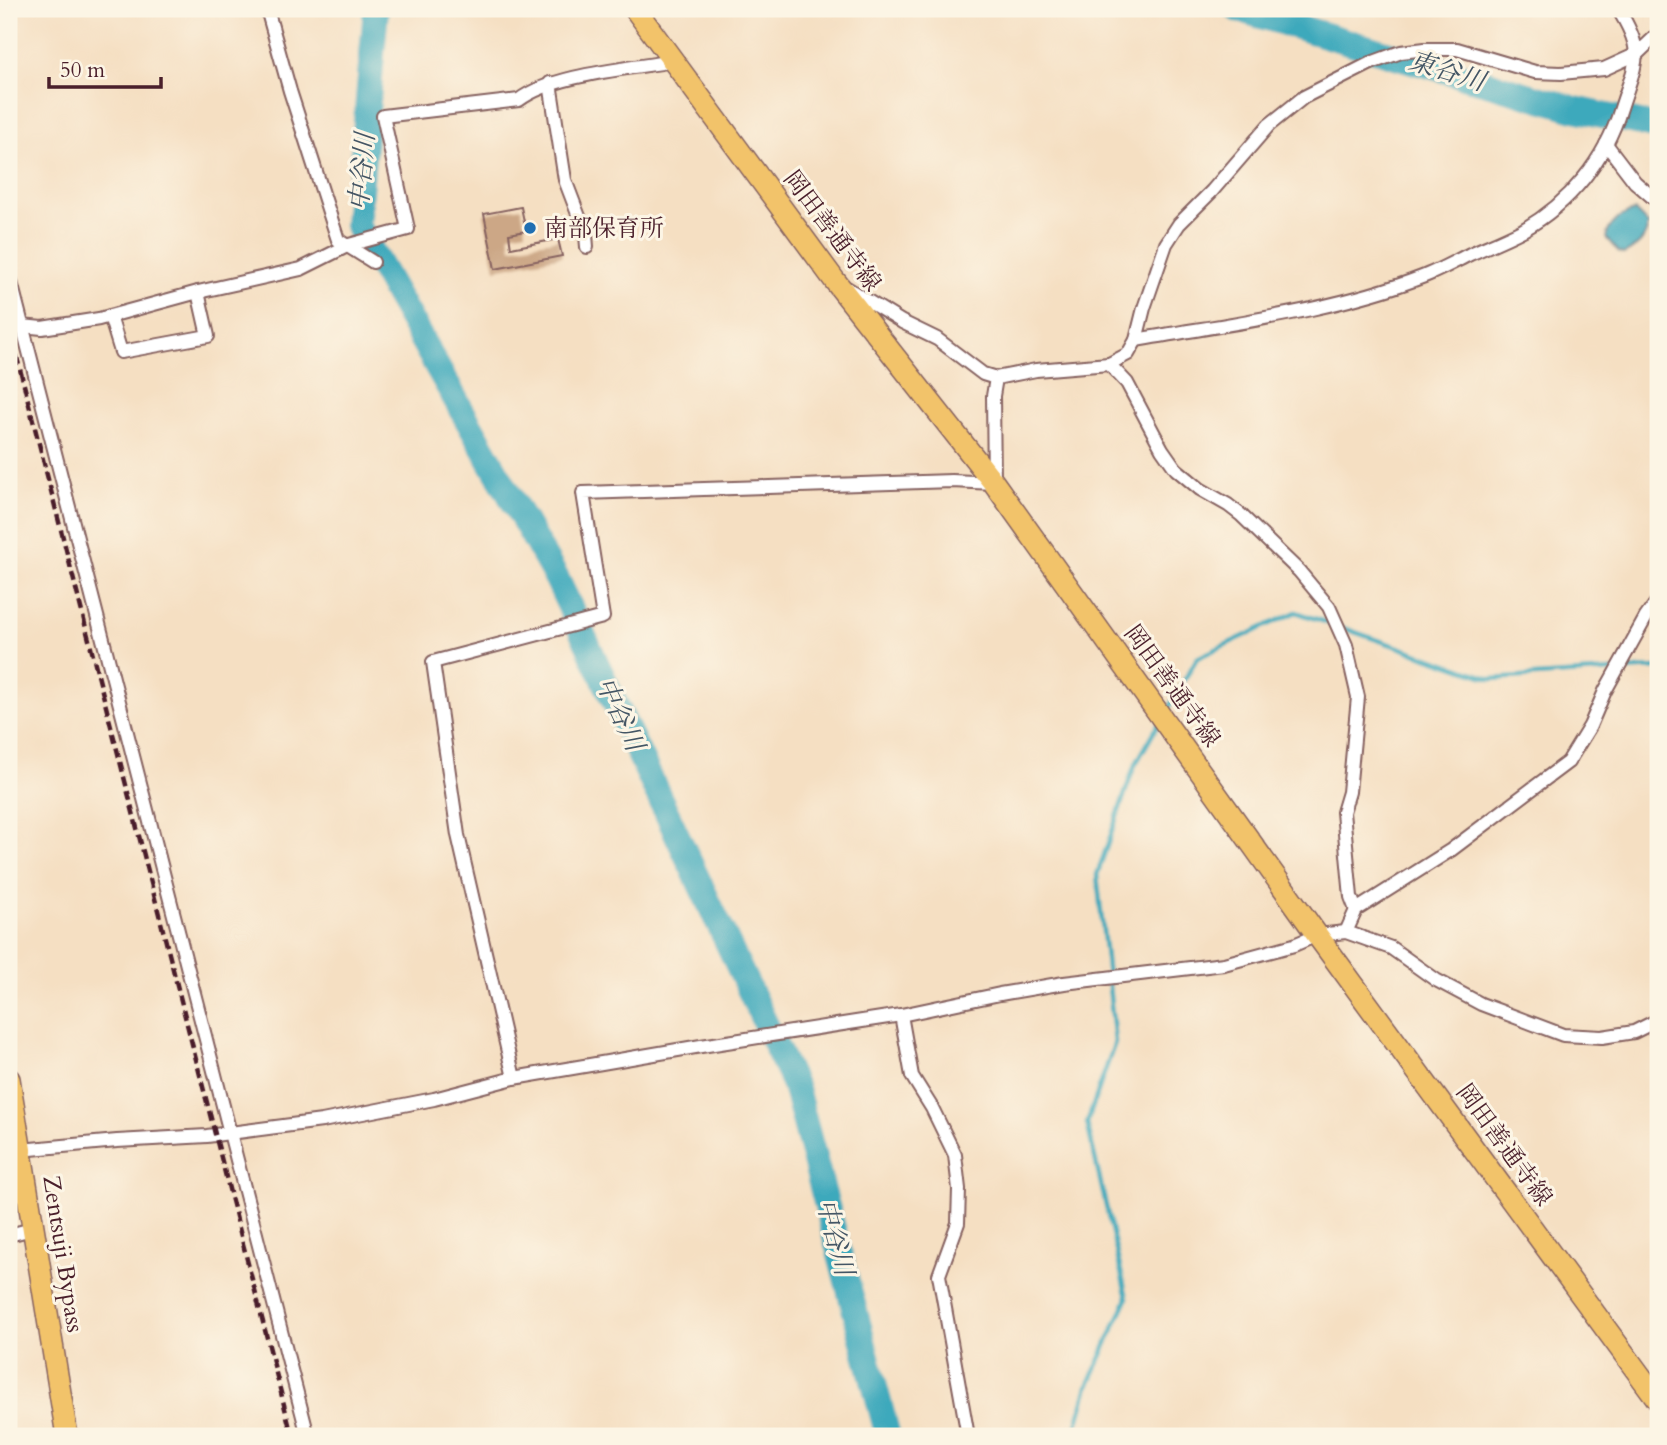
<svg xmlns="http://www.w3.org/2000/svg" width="1667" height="1445" font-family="Cardo,'Noto Serif JP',serif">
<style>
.water{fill:#3ca9bc;stroke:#436474;stroke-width:2}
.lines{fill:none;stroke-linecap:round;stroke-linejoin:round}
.stream{stroke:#3ca9bc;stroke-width:4.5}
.river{stroke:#3ca9bc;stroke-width:26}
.building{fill:#cca786}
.minor-casing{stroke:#866260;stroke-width:16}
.primary-casing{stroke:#866260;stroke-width:24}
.trunk-casing{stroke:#866260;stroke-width:24}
.minor{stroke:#fff;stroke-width:12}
.primary{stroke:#f2c36a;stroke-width:21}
.trunk{stroke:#f2c36a;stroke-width:21}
.rail{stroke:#4a1f2b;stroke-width:4.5;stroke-dasharray:10 5;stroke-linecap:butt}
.poi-dot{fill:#1f6fb2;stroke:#fcf5e5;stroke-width:2.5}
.labels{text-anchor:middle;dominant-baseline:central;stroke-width:6;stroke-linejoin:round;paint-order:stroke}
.poi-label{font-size:24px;fill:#4a1f2b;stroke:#fcf5e5;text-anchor:start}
.street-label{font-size:24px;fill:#4a1f2b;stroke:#fcf5e5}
.water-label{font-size:26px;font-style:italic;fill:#445665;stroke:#fcf5e5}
</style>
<rect width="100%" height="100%" fill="#fcf5e5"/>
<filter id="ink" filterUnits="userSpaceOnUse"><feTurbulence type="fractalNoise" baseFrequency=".0143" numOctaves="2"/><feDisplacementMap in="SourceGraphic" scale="14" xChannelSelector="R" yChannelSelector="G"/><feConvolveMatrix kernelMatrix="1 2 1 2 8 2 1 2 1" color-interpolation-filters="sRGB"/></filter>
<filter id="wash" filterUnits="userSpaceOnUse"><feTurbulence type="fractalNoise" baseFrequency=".00686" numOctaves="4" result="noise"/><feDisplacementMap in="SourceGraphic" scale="28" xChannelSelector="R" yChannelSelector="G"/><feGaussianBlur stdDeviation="1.57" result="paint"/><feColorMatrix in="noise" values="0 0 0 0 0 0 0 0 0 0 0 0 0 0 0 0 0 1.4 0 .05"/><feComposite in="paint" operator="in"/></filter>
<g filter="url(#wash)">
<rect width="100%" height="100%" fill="#f5dfc2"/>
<path class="water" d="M1635,211L1648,224C1646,240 1638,246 1624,254L1619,252L1606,238C1608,225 1622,213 1635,211Z"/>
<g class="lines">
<g class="stream">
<path d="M1343,628L1491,679L1612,671"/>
<path d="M1621,670L1658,668"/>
<path d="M1166,712L1197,658L1296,612L1334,625"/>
<path d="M1074,1436L1088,1386L1127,1298L1087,1123L1115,1042L1097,875L1134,767L1158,725"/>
</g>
<g class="river">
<path d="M376,9L357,225L557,579L796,1089L888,1436"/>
<path d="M1237,9L1575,109L1658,127"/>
</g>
</g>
<g id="blocks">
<path class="building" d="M521,207L526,231L509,234L511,248L558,239L562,256L495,269L484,214Z"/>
</g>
</g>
<g filter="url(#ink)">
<use href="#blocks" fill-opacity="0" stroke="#866260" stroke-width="2"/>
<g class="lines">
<g class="minor-casing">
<g id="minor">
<path d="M267,9L290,91L338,240L373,262"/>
<path d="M550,83L565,180L586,235L587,247"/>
<path d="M1606,144L1635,182L1658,202"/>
<path d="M9,274L308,1436"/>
<path d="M847,288L902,322L937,339L983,374L996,378L1036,370L1109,364L1128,354L1136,340L1144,308L1166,244L1179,224L1212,191L1269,125L1304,97L1371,63L1401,52L1425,49H1457L1535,72L1561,73L1604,69L1637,54L1658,34"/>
<path d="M110,316L121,352L208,336L198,292"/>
<path d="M9,322L22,326L42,328L99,319L198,292L301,269L349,245L408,229L383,116L519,100C554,74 629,69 673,61"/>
<path d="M1136,340C1231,323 1331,312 1422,277C1438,271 1454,262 1470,254C1488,246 1506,239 1523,230C1570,203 1605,160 1621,108C1636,61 1646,53 1618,9"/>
<path d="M1109,364L1127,383L1162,449L1176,469L1200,489L1228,505L1241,515L1299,571L1329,607L1346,645L1358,697L1349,792L1343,812L1351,897L1356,910"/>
<path d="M1346,932L1356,910L1451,850L1568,762L1590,726L1605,691L1646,617L1658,600"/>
<path d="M901,1015L912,1076L932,1108L955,1155L959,1189L958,1223L939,1275L968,1436"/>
<path d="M514,1078L458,835L433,662L603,617L583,493L952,481L994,483L993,396L996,378"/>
<path d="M20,1150L117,1141L207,1136L322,1121L434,1099L514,1078L701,1046L901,1015L1000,994L1064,983L1224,964L1294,945L1317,935L1346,932L1391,948L1436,980L1481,1004L1563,1035L1602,1037L1634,1032L1658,1020"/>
<path d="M9,1235L32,1229"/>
</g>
</g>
<g class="primary-casing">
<path id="primary" d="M635,9L835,281L994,483L1317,935L1658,1400"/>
</g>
<g class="trunk-casing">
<path id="trunk" d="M9,1079L67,1436"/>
</g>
<use href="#minor" class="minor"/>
<use href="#primary" class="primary"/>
<use href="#trunk" class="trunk"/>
<path class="rail" d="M9,326L292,1436"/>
</g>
</g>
<circle class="poi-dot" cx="530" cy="228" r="7"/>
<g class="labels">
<g class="poi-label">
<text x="544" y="228">南部保育所</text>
</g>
<g class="street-label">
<text transform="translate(832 231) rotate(53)">岡田善通寺線</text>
<text transform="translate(1172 686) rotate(54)">岡田善通寺線</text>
<text transform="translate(1504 1145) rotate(54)">岡田善通寺線</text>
<text transform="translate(63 1254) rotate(81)">Zentsuji Bypass</text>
</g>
<g class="water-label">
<text transform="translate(1447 71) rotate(17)">東谷川</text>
<text transform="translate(362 172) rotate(-85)">中谷川</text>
<text transform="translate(620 714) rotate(65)">中谷川</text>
<text transform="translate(835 1237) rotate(75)">中谷川</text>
</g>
</g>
<rect width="1667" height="1445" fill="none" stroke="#fcf5e5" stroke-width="35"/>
<path d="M49 77v10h112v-10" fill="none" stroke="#4a1f2b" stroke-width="3.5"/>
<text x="60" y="77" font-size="21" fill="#4a1f2b" stroke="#fcf5e5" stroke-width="5" paint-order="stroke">50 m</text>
</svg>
